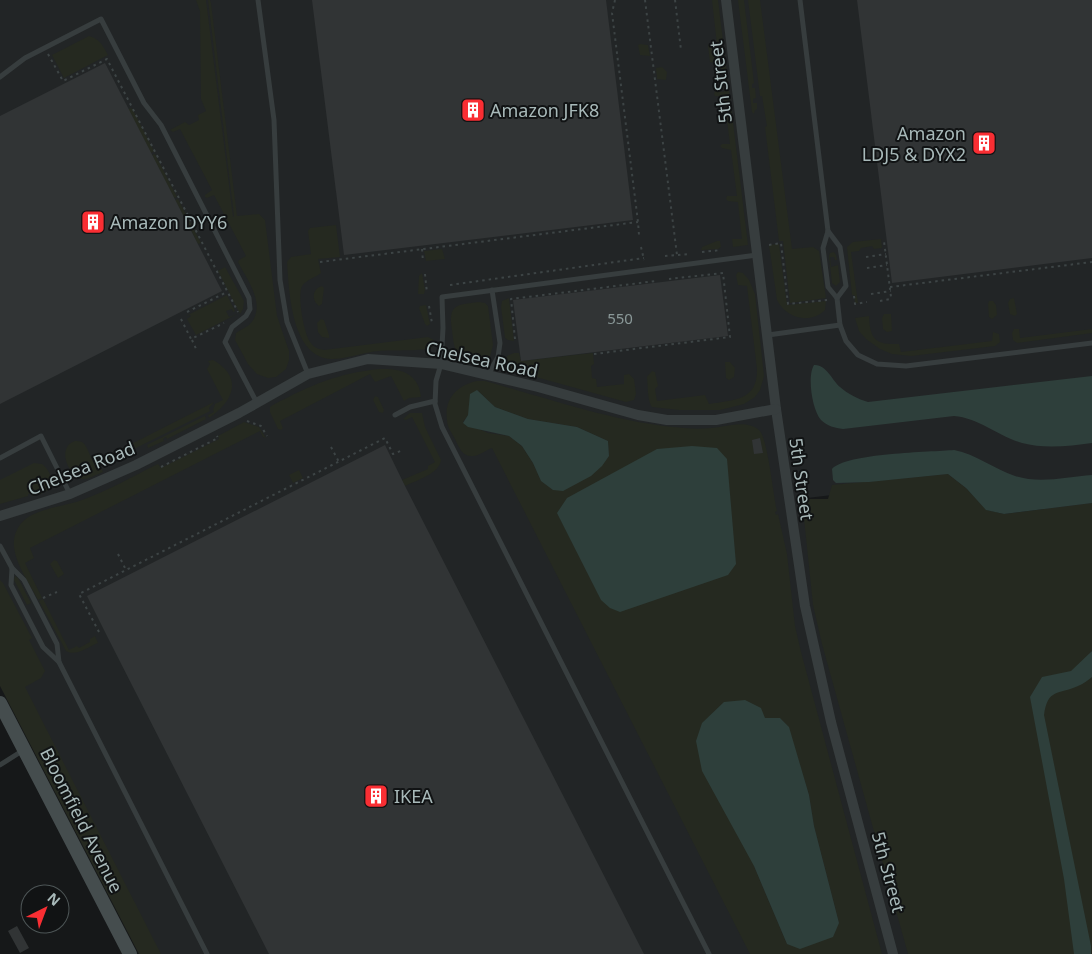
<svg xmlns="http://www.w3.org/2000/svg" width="1092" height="954" font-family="'Noto Sans',sans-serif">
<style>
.built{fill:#222526}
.green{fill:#252920;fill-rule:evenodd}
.water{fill:#2e3f3b}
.building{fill:#313435}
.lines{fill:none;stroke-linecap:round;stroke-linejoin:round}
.path{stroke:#3d4445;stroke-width:2;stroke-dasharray:2.5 4;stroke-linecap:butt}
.lane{stroke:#373d3e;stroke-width:5}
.street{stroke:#373d3e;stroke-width:10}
.secondary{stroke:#454d4e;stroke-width:14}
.labels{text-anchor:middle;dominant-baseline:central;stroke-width:4;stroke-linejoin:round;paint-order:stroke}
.number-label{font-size:15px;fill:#8a9898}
.street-label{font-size:18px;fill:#a8b9b9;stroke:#111314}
.poi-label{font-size:18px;fill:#a8b9b9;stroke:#111314;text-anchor:start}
</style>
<rect width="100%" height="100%" fill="#161819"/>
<path class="built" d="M0,0H1092V522L941,482L807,498L935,954H146L0,679Z"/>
<g class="green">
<path d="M196,0H206L233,217L234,216L208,0H210L211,3L237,216L259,214L265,220L277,316L289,351V360L286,369L276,377L268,378L257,374L248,364L235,340L236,333C240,330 245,328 249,325C268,306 247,280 238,262L239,260L246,256L214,195L207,198L205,197V195L212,190L180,129L173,132L170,130L185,122L189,125L199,120L198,115L206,111L201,99L200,11Z"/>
<path d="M712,0H718L748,245L733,247L732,239H742L738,202L728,201L726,199L727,196H737L731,150L722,148L720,146L722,144H730L724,97L715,96L714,94L715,91L724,92L720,64L710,62L708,46L709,44L717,45Z"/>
<path d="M738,0H744L754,83L752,84V88H755L756,98L753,99V103H757V109L755,110L754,114L752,112Z"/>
<path d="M748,0H760L792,249L813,247L819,251L826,298L790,303L783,241H779L765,127L767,126L762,96H760Z"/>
<path d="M89,36C100,39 103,46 108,55L64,78L52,55Z"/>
<path d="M640,44L648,45L650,56L640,55L638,45Z"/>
<path d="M662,67L667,72L666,80L657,79L656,68Z"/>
<path d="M132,108L154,151L151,153L128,109Z"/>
<path d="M155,154L177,197L174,198L152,155Z"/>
<path d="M178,199L201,243L198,244L175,200Z"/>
<path d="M336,225L340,257L318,259L321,273C316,277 306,280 302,286C297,295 304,336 311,343C314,348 319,349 324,350L428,337L434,340L432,348C427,351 389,350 379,351C364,352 343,360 330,359C291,356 289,290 287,262L291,257L311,254L308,231L310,228Z"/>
<path d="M881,239L882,248L874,249L872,246L861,248L859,251L851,252L858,303H855L854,295H852L847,247L853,242Z"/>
<path d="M717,241H720L721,247L718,249L701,250L702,247Z"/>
<path d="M779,244L787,305L826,301L825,310C810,325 786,318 777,300L769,245Z"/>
<path d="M442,249L445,259L426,261L424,251Z"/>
<path d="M834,252L836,255L837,260H835L834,257H830L831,267L838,265L840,282L836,286L832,283L829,256L830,253Z"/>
<path d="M225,267L244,301L243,309L240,314L218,271Z"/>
<path d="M738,272L743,273L749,280L755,294L764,376L760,390L755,397L744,404L720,410H679L652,407C647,401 648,385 647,377L652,371L655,372L658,386L655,389L657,401L705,395L709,404C733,400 758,401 757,369L747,286L738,285L736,275Z"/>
<path d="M422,273L425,290L424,294H418L419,276Z"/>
<path d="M322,286L324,288L322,304L319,306C311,300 312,289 322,286Z"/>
<path d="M227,295L235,311L233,312L232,309L226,311L229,317L237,314L196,335L187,319L191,316L190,315L186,316Z"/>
<path d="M509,298L514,341L508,340L505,338L501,307L502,301Z"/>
<path d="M1014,298L1017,314L1015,316L1010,314L1008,303L1010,299Z"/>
<path d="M989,301H993L996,305L997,315L992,319L989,317L988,304Z"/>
<path d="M479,302L485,303L488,306L493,345L490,357L483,361L464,356L456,351C453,344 453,337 452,330C448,304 456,305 479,302Z"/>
<path d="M426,305L430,324L427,326L425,324L419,308L420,306Z"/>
<path d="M884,314H891L892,331L887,332L883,329L882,318Z"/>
<path d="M869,316C870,340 876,345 899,344L901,352L992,341L993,332L999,334L1000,342L995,346L911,356L892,354L880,349L866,339L859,331L855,318Z"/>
<path d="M321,319L324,320L329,335V338L322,337L318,332L317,323Z"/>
<path d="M1014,329H1019L1020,338L1092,329V333L1017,343L1013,340L1012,333Z"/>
<path d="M514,353H519L521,361L593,353L594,364L591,366L592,378L596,379L597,387L624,384V375L629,374L634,379L636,394L634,400L626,402L525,374V372L522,371L521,372L506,368L502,365C503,358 508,355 514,353Z"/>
<path d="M213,360C217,362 221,365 225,369C242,388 225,407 209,418L208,415L214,412L213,410L215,404L223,400L207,369L210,364L208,361Z"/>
<path d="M725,362H730L735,368L734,377L729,380L726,378Z"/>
<path d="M380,369C400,368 419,373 421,397L409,398L404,401L391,376L375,382L370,374L280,421L283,428L281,430L278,429L270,412V407L273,405C311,385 338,373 380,369Z"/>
<path d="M477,381H485C550,399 617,423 684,428C693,429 702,429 711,428C726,427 746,419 759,430C768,438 773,495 777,511L775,512L776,515L778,514L787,554L795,626L801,652L882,954H750L492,448C486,450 479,456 473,456C462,457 459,447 455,439C452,433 447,427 447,420C444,399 457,385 477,381ZM477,390L495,407L528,419L577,427L608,441L609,456L541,481L533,463L522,446L509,436L488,433L463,422L468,415ZM780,718L788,727L809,795L814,826L839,923L787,944L754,866Z"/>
<path d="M375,396L378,397L384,410L383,413L379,412L373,400Z"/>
<path d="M214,402L209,408L210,411L100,466L103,472C97,474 90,479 84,479C70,480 55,447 75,441C77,441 80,441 82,442C88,446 90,458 94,463Z"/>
<path d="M410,413H422L425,427L441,460C439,474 417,480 405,486L402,480L428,469V466L435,462L412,417L406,420L403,419Z"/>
<path d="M205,416L206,419L167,439L166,437L163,439L164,441L148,448L147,445Z"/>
<path d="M244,422L259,427L266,438L263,437L260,431L30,548L34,558L25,563L42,598L38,600C29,582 12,560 14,540C15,531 20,523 27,518C41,508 66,506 82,500C108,491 133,476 158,464L161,468L219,439L218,436Z"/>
<path d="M34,463L42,464C50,470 54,480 48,490L41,494L32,496L31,494H28V496L0,504V480Z"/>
<path d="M299,470L303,478L293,483L289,475Z"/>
<path d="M948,474L966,488L987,510L1004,514L1092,503V651L1089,654L1092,653V954H908L822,644L813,605L802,499H828L832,485Z"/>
<path d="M54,560L57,561L64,574L58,578L50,564Z"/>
<path d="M15,576L18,578L31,603L27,605L14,580Z"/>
<path d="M0,580L3,583L32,638L29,640L45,671L41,678L25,687L161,954H139L0,686Z"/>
<path d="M43,599L69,650L77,646L79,648L90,642V639L95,636L98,643C88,647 76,657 66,651L39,601Z"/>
</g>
<g class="water">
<path d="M814,365C826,364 832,380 840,387C848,394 858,399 868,402L1092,376V443C1070,446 1044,449 1022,443C998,436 979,418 954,416L843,429C835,428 827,426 821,420C812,410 807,376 814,365Z"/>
<path d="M477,390L495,407L528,419L577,427L608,441L609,456L602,466L591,476L563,491L553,490L541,481L533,463L522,446L509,436L468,427L463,423L468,415L470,394Z"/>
<path d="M692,446L717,448L727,459L736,564L728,575L620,612L610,608L601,600L557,513L567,498L657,449Z"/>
<path d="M954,450C976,454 994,469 1015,476C1039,484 1067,477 1092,475V503L1004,514L986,510L966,488L948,474L869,482L836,483L833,480L832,469C846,453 931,452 954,450Z"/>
<path d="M1092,651V677C1088,680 1083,684 1078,686C1058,695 1048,688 1044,715L1091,946V954H1074L1064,879L1030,697L1042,677L1071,671Z"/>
<path d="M745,700L761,708L765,718H780L789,727L809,795L814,826L839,923L833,937L800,949L787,944L754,866L702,771L696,741L702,723L724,702Z"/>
</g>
<g class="building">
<path d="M312,0H606L633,220L344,255Z"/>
<path d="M857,0H1092V258L892,283Z"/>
<path d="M105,63L222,291L0,404V116Z"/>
<path d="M720,275L728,336L521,361L513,300Z"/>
<path d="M760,438L763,453L754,454L752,440Z"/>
<path d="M385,445L405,486L644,954H269L108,638L87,596Z"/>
<path d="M17,926L29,948L20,953L8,931Z"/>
</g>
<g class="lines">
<g class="path">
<path d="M615,0L612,13L638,222L639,235"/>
<path d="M645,0L677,255"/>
<path d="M675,0L681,50"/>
<path d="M48,54L63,81L107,59L238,312"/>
<path d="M769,245L781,243L788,304L827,300"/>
<path d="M641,247L644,260"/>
<path d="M422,249L423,262"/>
<path d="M702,252L721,250"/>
<path d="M665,256L689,254"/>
<path d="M866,257L886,254"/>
<path d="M320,262L638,222"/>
<path d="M867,268L887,265"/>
<path d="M425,274L427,293"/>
<path d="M450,285L644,258"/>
<path d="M890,287L1092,262"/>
<path d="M871,294L891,291"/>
<path d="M854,296L855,304L867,302"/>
<path d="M880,301L890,299L891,297L884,241"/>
<path d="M429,306L432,323"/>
<path d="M187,312L227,292"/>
<path d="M181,319L191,339L224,323"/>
<path d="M515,339L511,299L656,281"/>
<path d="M192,340L197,351"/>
<path d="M594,354L730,337L723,273L669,279"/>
<path d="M247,421L261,426L267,436"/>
<path d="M331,447L339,462"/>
<path d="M161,467L218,438L217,436"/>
<path d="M118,554L126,570"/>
<path d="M43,598L57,592"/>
<path d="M99,632L79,594L385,438L393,454L403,450"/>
</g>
<g class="lane">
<path d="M258,0L274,120L280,280L287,322L308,374"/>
<path d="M800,0L828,231L823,248L828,287L837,298L840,325L846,341L858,355L877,364L906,366L1092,343"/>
<path d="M0,77L25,58L101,19L144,103L161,125L249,298L250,309L246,316L232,327L225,342L257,403"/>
<path d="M828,231L840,247L846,286L837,298"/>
<path d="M768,335L840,325"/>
<path d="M488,375L498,357L500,343L492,290"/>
<path d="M395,415L410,407L435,401"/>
<path d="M0,458L41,436L70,494"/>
<path d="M0,546L12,568L24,580L57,644L59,662L207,954"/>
<path d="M12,568L11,585L43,647L59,662"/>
<path d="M0,765L22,751"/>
<path d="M709,954L442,427L435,404L436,381L441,364L443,328L442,297L757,255"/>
</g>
<g class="street">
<path d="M726,0L776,409L805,606L831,722L893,954"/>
<path d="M0,516L70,494L136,465L239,413L308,374L368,359L441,364L538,387L638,415L667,420H716L776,409"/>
</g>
<path class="secondary" d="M0,703L130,954"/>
</g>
<defs>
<g id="building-square" transform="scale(1.25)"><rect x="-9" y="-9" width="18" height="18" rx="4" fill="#f92e33" stroke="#111314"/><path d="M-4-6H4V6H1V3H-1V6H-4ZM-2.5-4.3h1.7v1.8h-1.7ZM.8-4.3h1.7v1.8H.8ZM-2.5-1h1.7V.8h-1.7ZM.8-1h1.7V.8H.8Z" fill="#fff"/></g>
</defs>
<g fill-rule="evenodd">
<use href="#building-square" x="473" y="110"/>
<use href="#building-square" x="984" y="143"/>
<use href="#building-square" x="93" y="222"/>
<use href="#building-square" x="376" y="796"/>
</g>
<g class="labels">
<g class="number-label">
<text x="620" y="318">550</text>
</g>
<g class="street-label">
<text transform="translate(720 82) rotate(-97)">5th Street</text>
<text transform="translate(482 359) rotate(12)">Chelsea Road</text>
<text transform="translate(81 468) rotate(-22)">Chelsea Road</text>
<text transform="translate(802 479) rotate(82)">5th Street</text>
<text transform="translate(82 820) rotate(63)">Bloomfield Avenue</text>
<text transform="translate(889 872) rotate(75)">5th Street</text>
</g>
<g class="poi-label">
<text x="490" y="110">Amazon JFK8</text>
<text x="966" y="133" text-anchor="end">Amazon<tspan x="966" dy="21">LDJ5 &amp; DYX2</tspan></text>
<text x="110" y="222">Amazon DYY6</text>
<text x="394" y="796">IKEA</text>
</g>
</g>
<g transform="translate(45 909) rotate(42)"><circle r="24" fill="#111314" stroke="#4d5556"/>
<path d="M0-4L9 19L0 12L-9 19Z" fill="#f92e33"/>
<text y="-8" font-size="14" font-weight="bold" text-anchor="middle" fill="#a8b9b9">N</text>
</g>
</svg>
